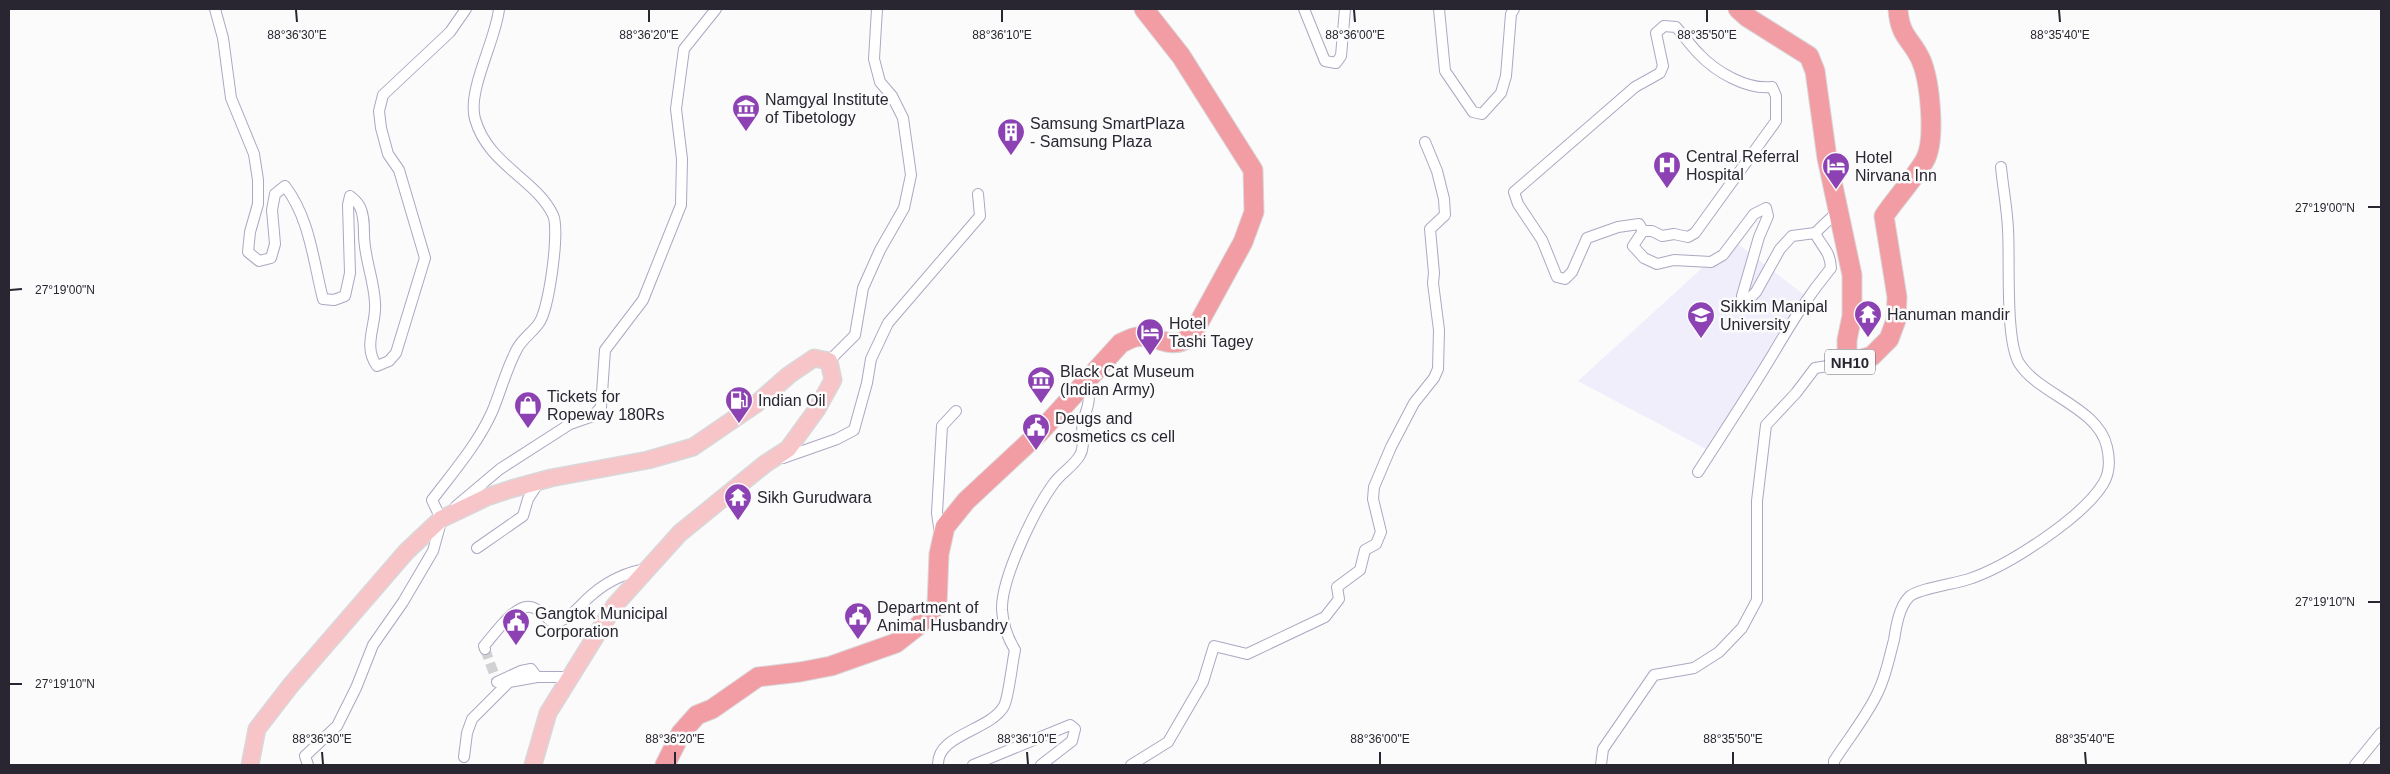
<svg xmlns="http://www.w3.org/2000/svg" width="2390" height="774" font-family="Arial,sans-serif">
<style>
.built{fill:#f1eefc}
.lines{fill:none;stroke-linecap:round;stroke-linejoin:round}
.street-tunnel{stroke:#d1d0d3;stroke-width:10;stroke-dasharray:10 5;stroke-linecap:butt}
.street-casing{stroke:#ada7c1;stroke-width:12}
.primary-casing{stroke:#d8d8da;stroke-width:19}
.highway-casing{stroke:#d8d8da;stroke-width:21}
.street{stroke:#fff;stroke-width:10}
.primary{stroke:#f7c4c8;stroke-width:16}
.highway{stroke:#f29ca3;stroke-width:19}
.ticks{fill:none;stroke:#292631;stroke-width:2}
.labels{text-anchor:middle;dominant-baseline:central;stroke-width:5;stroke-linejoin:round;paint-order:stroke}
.shield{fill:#fbfbfb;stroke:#68666e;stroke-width:1}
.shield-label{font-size:15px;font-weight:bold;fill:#292631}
.poi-label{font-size:16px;fill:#292631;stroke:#fbfbfb;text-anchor:start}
.ticks-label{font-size:12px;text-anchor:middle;fill:#292631;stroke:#fbfbfb;stroke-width:5;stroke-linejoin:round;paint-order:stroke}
</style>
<rect width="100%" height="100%" fill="#fbfbfb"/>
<path class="built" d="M1733,240L1807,297L1706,449L1578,381Z"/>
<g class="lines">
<path class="street-tunnel" d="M485,649L497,682"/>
<g class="street-casing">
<g id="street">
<path d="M215,9L223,38L231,98L254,154L258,180V204L250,232L248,252L259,261L271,258L275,244L272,210L275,194L285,186C310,219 313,260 323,299L334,300L345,296L350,273L348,205L350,196C354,199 358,203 360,207C364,215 364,225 364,234C364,258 374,279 375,303C377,324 362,346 377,366L389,361L396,353L425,258L399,170L388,154L381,128L379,111L383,95L450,32L466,9"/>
<path d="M1304,9L1325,61L1336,63L1341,56L1345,9"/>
<path d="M1439,9L1445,71L1473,112L1482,114L1501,93L1506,76L1511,14L1514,9"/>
<path d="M1643,231H1652L1662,236L1674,234L1688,237L1695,233L1776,121V96L1772,87C1747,90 1716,72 1699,54C1691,46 1684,36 1676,27L1664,26L1656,33L1663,66L1660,73L1635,87L1514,192L1518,204L1542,240L1557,277L1565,279L1572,272L1587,238L1618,227L1639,224L1643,231L1633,246L1644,258L1657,264L1674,260L1711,262L1723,255L1754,214L1766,208L1768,216L1759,237L1742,296L1744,304L1756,292L1780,249L1792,236L1815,233C1822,248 1830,250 1831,268C1807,297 1792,322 1773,354C1749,394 1723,433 1698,472"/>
<path d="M1815,233L1838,211"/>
<path d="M829,361L855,335L863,288L880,250L904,208L911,175L903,118L892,96L880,82L874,59L877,9"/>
<path d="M783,458L837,439L854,430L867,383L871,359L888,323L980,216L978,194"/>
<path d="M456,506L500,469L570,424L593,416L601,407L605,350L643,300L681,205L682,159L676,109L684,49L716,9"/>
<path d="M445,516L441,519L432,500C454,471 477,445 492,412C501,391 506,369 517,349C522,339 533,332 539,323C549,309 560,230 553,215C536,179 488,165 475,119C467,90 496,40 499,9"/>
<path d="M940,534L937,513L942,426L956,411"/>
<path d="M477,548L523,516L528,499L539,482"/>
<path d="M485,649L484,646C494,635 515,603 531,607C538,608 547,618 553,623C570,621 581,603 594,593C608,581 629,571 647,569"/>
<path d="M497,682L521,671L531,669L537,677"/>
<path d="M464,757L467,733L472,719L509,682L537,677H571"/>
<path d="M308,765L305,756L337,726L356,688L373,645L403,602L433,551L441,522"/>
<path d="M938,765C937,734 990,731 1004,706C1009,696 1012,663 1015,650C1007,637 1003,625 1002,610C1001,578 1035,509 1054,483C1061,473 1074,466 1080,455C1086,445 1080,432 1083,421C1086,411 1089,406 1089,396L1080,389"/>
<path d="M973,765L1070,725L1075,729L1072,741L1041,765"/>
<path d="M1131,765L1168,742L1203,682L1214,646L1247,654L1325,617L1339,599L1337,587L1360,570L1365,550L1376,544L1381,532L1373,499L1374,487L1391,447L1414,403L1434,378L1438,369L1439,330L1433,283L1434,273L1430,229L1445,215L1444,199L1437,171L1425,142"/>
<path d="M1601,765L1603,749L1654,675L1694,668L1719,652L1742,628L1757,600V501L1766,425L1796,393L1815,368L1847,363"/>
<path d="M1834,765V761C1848,739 1867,716 1878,692C1886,676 1889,658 1894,640C1896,627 1899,607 1909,597C1918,588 1957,584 1972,578C2009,565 2082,518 2103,484C2110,473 2110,460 2107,447C2098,407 2039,395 2019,363C2005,339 2010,260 2008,229C2007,208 2003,188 2001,167"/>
<path d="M2355,765L2381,733"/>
</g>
</g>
<g class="primary-casing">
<path id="primary" d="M250,765L257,729L291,685L406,552L441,519L487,497L511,489L551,478L648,460L693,447L756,404L789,375L814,358L829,361L833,380L817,409L788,449L765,464L680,533L615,605L548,713L533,765"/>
</g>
<g class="highway-casing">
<g id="highway">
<path d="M1738,9L1747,17L1809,56L1815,71L1827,158L1852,275V316L1847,340V363L1872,356L1889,339L1896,320L1897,297L1884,216C1896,198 1914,179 1925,160C1936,140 1930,81 1921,60C1911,38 1900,38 1898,9"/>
<path d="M665,765L681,733L697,715L712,709L758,677L800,672L831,666L896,643L919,625L937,605L939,554L945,527L966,501L1040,432L1121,343C1126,341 1131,338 1136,337C1158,333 1167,352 1191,337L1243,242L1254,212L1253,170L1181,56L1144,9"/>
</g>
</g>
<use href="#street" class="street"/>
<use href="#primary" class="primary"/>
<use href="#highway" class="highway"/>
</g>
<path class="ticks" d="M296,10L297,22M649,10V22M1002,10V22M1354,10L1355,22M1707,10V22M2059,10L2060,22M2368,207H2380M10,290L22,289M2368,602H2380M10,684H22M322,752L323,764M675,752V764M1027,752L1028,764M1380,752V764M1733,752V764M2085,752L2086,764"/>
<defs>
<g id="museum-pin" transform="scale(1.4375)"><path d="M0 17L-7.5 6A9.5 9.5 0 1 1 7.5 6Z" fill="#8c42b3" stroke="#fbfbfb"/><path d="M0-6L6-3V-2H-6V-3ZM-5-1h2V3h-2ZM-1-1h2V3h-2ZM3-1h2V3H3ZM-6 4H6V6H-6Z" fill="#fff"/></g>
<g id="building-pin" transform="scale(1.4375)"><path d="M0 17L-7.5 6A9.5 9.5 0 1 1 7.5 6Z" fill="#8c42b3" stroke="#fbfbfb"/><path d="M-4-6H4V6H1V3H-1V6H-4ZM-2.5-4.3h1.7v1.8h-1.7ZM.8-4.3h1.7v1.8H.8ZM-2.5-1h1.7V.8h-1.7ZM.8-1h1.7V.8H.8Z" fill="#fff"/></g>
<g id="hospital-pin" transform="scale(1.4375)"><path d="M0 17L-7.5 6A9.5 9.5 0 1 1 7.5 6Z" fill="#8c42b3" stroke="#fbfbfb"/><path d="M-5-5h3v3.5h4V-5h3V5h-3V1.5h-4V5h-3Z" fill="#fff"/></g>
<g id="hotel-pin" transform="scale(1.4375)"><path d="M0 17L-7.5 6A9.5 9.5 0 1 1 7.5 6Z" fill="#8c42b3" stroke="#fbfbfb"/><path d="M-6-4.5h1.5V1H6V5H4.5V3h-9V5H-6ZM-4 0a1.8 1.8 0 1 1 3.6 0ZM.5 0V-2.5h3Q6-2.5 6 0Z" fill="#fff"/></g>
<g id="temple-pin" transform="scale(1.4375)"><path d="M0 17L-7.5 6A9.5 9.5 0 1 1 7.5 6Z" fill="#8c42b3" stroke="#fbfbfb"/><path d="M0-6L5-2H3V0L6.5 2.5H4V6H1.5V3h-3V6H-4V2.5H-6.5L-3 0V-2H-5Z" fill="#fff"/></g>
<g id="university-pin" transform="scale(1.4375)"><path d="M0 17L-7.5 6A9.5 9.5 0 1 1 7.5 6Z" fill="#8c42b3" stroke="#fbfbfb"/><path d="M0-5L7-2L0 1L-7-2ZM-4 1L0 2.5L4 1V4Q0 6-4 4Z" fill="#fff"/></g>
<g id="fuel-pin" transform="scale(1.4375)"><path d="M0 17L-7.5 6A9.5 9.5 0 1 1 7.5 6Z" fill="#8c42b3" stroke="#fbfbfb"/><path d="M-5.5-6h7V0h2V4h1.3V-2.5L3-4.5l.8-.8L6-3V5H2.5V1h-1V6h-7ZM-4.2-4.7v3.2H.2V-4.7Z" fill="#fff"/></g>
<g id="shop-pin" transform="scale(1.4375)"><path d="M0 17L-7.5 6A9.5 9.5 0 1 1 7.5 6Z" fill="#8c42b3" stroke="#fbfbfb"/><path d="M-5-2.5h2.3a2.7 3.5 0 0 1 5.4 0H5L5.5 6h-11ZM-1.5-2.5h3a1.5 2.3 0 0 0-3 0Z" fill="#fff"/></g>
<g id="civic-pin" transform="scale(1.4375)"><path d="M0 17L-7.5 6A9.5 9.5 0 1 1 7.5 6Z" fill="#8c42b3" stroke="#fbfbfb"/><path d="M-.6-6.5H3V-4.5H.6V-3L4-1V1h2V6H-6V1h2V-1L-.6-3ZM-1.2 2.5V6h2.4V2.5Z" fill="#fff"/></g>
</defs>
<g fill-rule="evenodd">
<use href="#museum-pin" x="746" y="108"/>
<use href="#building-pin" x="1011" y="132"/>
<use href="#hospital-pin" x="1667" y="165"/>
<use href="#hotel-pin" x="1836" y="166"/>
<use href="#temple-pin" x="1868" y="314"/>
<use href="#university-pin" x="1701" y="315"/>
<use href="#hotel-pin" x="1150" y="332"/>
<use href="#museum-pin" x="1041" y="380"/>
<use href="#fuel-pin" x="739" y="400"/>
<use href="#shop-pin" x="528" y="405"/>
<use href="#civic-pin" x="1036" y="427"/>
<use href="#temple-pin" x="738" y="497"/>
<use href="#civic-pin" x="858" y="616"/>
<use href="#civic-pin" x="516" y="622"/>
</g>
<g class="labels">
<rect class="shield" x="1825" y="349.5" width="50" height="25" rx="4"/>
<g class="shield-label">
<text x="1850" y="362">NH10</text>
</g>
<g class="poi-label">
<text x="765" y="99">Namgyal Institute<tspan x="765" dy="18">of Tibetology</tspan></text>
<text x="1030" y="123">Samsung SmartPlaza<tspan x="1030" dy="18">- Samsung Plaza</tspan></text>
<text x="1686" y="156">Central Referral<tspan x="1686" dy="18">Hospital</tspan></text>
<text x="1855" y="157">Hotel<tspan x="1855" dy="18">Nirvana Inn</tspan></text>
<text x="1720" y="306">Sikkim Manipal<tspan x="1720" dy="18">University</tspan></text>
<text x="1887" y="314">Hanuman mandir</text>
<text x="1169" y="323">Hotel<tspan x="1169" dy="18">Tashi Tagey</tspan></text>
<text x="1060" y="371">Black Cat Museum<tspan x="1060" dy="18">(Indian Army)</tspan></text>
<text x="547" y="396">Tickets for<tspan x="547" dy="18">Ropeway 180Rs</tspan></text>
<text x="758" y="400">Indian Oil</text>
<text x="1055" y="418">Deugs and<tspan x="1055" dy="18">cosmetics cs cell</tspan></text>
<text x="757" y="497">Sikh Gurudwara</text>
<text x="877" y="607">Department of<tspan x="877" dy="18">Animal Husbandry</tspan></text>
<text x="535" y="613">Gangtok Municipal<tspan x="535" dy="18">Corporation</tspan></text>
</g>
</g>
<g class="ticks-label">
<text x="297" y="39">88°36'30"E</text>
<text x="649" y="39">88°36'20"E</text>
<text x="1002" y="39">88°36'10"E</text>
<text x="1355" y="39">88°36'00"E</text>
<text x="1707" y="39">88°35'50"E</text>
<text x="2060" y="39">88°35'40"E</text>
<text x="2325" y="212">27°19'00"N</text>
<text x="65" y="294">27°19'00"N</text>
<text x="2325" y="606">27°19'10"N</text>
<text x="65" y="688">27°19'10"N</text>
<text x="322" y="743">88°36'30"E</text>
<text x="675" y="743">88°36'20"E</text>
<text x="1027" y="743">88°36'10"E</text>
<text x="1380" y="743">88°36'00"E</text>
<text x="1733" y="743">88°35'50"E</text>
<text x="2085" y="743">88°35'40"E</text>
</g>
<rect width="2390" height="774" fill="none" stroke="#292631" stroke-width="20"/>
</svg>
